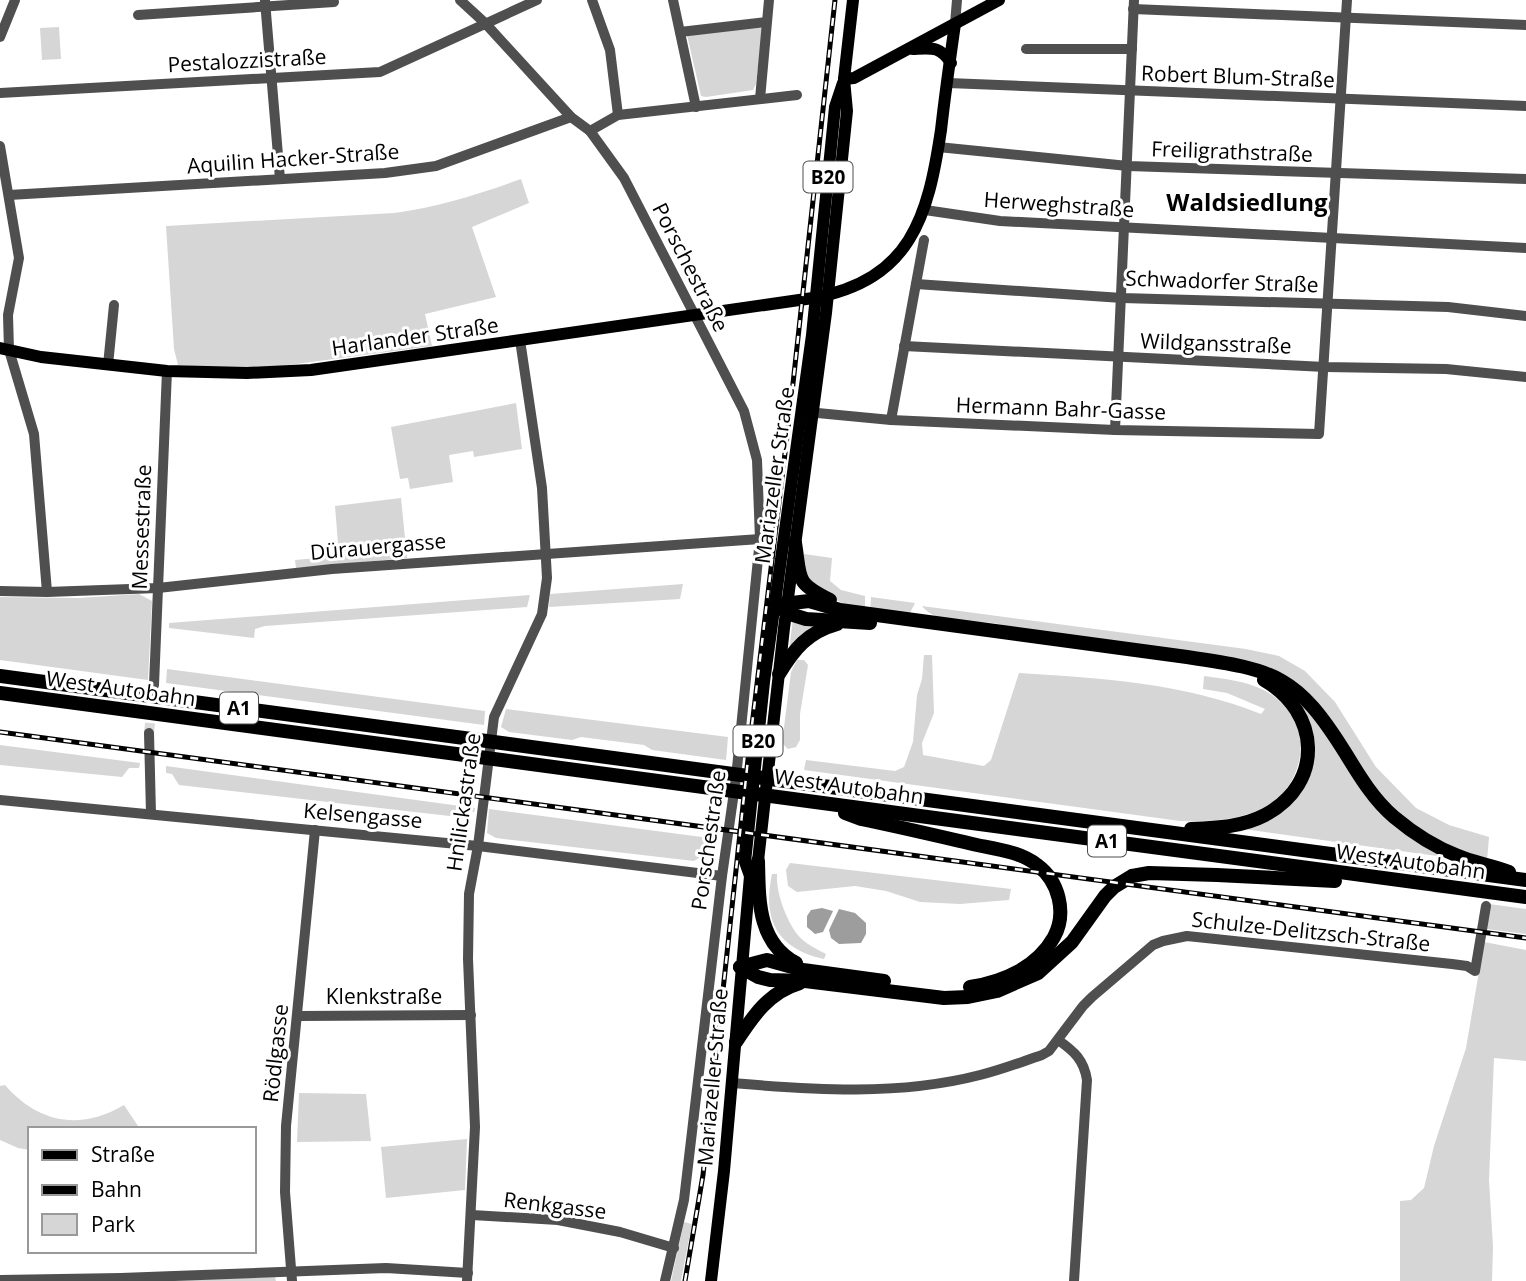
<svg xmlns="http://www.w3.org/2000/svg" width="1526" height="1281" font-family="'Open Sans',sans-serif">
<style>
.green{fill:#d6d6d6}
.water{fill:#9d9d9d}
.lines{fill:none;stroke-linecap:round;stroke-linejoin:round}
.minor-tunnel{stroke:#d9d9d9;stroke-width:10;stroke-dasharray:10 5;stroke-linecap:butt}
.minor{stroke:#4f4f4f;stroke-width:10}
.major{stroke:#000;stroke-width:12}
.highway{stroke:#000;stroke-width:14}
.rail-casing{stroke:#000;stroke-width:5}
.rail{stroke:#fff;stroke-width:2.5;stroke-dasharray:8;stroke-linecap:butt}
.labels{text-anchor:middle;dominant-baseline:central;stroke-width:6;stroke-linejoin:round;paint-order:stroke}
.shield{fill:#fff;stroke:#4c4c4c;stroke-width:2}
.shield-label{font-size:19px;font-weight:bold;fill:#000}
.street-label{font-size:21px;fill:#000;stroke:#fff}
.quarter-label{font-size:24px;font-weight:bold;fill:#000;stroke:#fff}
</style>
<rect width="100%" height="100%" fill="#fff"/>
<g class="green">
<path d="M59,27L61,59L42,60L40,28Z"/>
<path d="M763,27L756,84L753,90L706,97L701,96L687,35Z"/>
<path d="M521,179L529,203L472,227L496,297L425,314L432,346L281,366L240,369L178,365L174,349L166,226L394,213C438,207 479,194 521,179Z"/>
<path d="M516,403L522,449L474,457L473,451L449,455L453,482L410,489L408,478L400,479L391,427Z"/>
<path d="M401,498L407,558L296,568L295,560L339,556L335,506Z"/>
<path d="M804,554L832,558L830,581L841,590L865,596V610L842,603L809,585L803,570Z"/>
<path d="M683,584L680,599L549,607L550,594Z"/>
<path d="M139,594L152,601L148,680L0,660V597L79,598Z"/>
<path d="M530,595L527,607L265,626L255,629L254,638L169,628V623Z"/>
<path d="M871,597L915,603L910,613L870,611Z"/>
<path d="M922,606L1246,649L1279,656L1305,671L1335,702L1376,767L1416,808L1449,825L1489,837L1487,861L1449,848L1394,813L1292,681L1018,632C1013,630 1007,626 1002,625C980,618 937,627 922,606Z"/>
<path d="M793,619L831,623L789,650Z"/>
<path d="M924,655H932L934,713L922,743L923,755L984,766L991,760L1019,673C1101,678 1184,683 1261,714L1265,709L1227,693L1203,689L1204,676C1226,679 1254,682 1272,695C1299,715 1308,745 1294,776C1290,783 1285,793 1279,798C1251,820 1214,822 1180,821L804,770L806,760L895,771L904,767L913,742L917,695L922,679Z"/>
<path d="M797,660H804L808,665L800,714V740L796,747L788,749L782,743L791,672Z"/>
<path d="M167,669L485,711L484,725L166,683Z"/>
<path d="M1306,703L1368,794L1444,857L1244,829L1309,772L1300,706Z"/>
<path d="M506,709L728,737L726,760L652,750L644,745L581,737L572,740L509,732L501,727Z"/>
<path d="M0,745L140,763L139,768H129L122,777L0,765Z"/>
<path d="M166,766L475,808L474,812H464L458,817L179,785L172,774L166,773Z"/>
<path d="M489,809L717,839L716,848L694,861L496,838L487,833Z"/>
<path d="M790,863L1011,889L1009,900L960,904L920,902L886,891L855,886L797,892L788,886L786,870Z"/>
<path d="M772,874H777C776,893 786,919 797,934C804,943 816,949 826,954L824,959C778,949 762,921 772,874Z"/>
<path d="M1489,904L1526,909V934L1486,929Z"/>
<path d="M1484,942L1526,950V1061L1494,1058L1489,1180L1493,1247L1492,1281H1400V1201L1411,1200L1424,1188L1434,1146L1466,1048Z"/>
<path d="M5,1085C38,1123 80,1131 124,1105L140,1129H30V1150L18,1148L0,1140V1086Z"/>
<path d="M299,1093L366,1094L371,1141L297,1142Z"/>
<path d="M467,1139L465,1190L386,1198L381,1147Z"/>
<path d="M684,1222L692,1224L681,1281H671Z"/>
<path d="M275,1277L276,1281H169L170,1280Z"/>
</g>
<g class="water">
<path d="M822,908L833,911L823,932L815,934L807,927V916L811,910Z"/>
<path d="M839,909L855,913L866,923V934L861,943L839,944L831,938L829,930Z"/>
</g>
<g class="lines">
<path class="minor-tunnel" d="M149,733L153,693"/>
<g class="minor">
<path d="M460,0L485,23L571,117L590,131L624,178L744,411L757,460L760,539L736,778L722,876L684,1200L665,1281"/>
<path d="M592,0L610,50L618,115"/>
<path d="M673,0L696,107"/>
<path d="M265,1L280,179"/>
<path d="M1133,9L1526,25"/>
<path d="M138,15L334,2"/>
<path d="M955,24L957,0"/>
<path d="M680,32L766,22"/>
<path d="M0,37L15,0"/>
<path d="M1026,49H1132"/>
<path d="M948,83L1526,106"/>
<path d="M0,93L380,72L537,0"/>
<path d="M760,99L769,0"/>
<path d="M590,131L618,115L797,95"/>
<path d="M0,146L19,258L8,315L9,350L34,434L47,592"/>
<path d="M938,147L1128,166L1526,179"/>
<path d="M9,195L385,173L436,166L571,117"/>
<path d="M925,210L1000,221L1526,248"/>
<path d="M916,284L1122,298L1448,307L1526,316"/>
<path d="M904,346L1325,367L1446,369L1526,377"/>
<path d="M108,365L114,305"/>
<path d="M807,412L891,420L1115,430L1319,434L1347,0"/>
<path d="M891,420L924,240"/>
<path d="M1115,430L1134,0"/>
<path d="M0,591L47,592L158,588L332,569L760,539"/>
<path d="M154,685L167,371"/>
<path d="M149,733L151,814"/>
<path d="M0,800L478,846L722,876"/>
<path d="M298,1016L471,1015"/>
<path d="M1058,1040C1074,1051 1084,1060 1087,1080L1074,1281"/>
<path d="M732,1083C814,1090 899,1096 980,1075C1001,1070 1021,1062 1042,1055L1049,1051L1083,1006L1092,997L1153,945L1163,941L1187,936L1452,964L1467,966L1475,971L1486,906"/>
<path d="M472,1215L558,1220L620,1232L674,1248"/>
<path d="M0,1280L121,1278L386,1268L468,1273"/>
<path d="M292,1281L285,1192L286,1126L315,830"/>
<path d="M467,1281L475,1127L468,959L469,894L478,846L494,717L542,614L547,578L542,488L520,340"/>
</g>
<g class="major">
<path d="M913,49C932,48 940,46 951,63"/>
<path d="M844,79L854,78L999,0"/>
<path d="M0,348L41,357L167,371L247,373L311,370L813,298C911,280 928,217 941,130C945,95 950,59 955,24"/>
<path d="M750,876L745,862L764,682L812,335L835,107L843,83"/>
<path d="M711,1281L724,1171L750,876L758,861L784,628L826,313L847,111L844,79L853,0"/>
</g>
<g class="highway">
<path d="M795,543C801,579 794,582 830,600"/>
<path d="M775,605L809,601L840,610L1187,657C1276,670 1297,675 1346,754C1360,777 1374,800 1394,817C1413,833 1435,847 1458,856C1474,863 1492,865 1509,872"/>
<path d="M775,605L790,614L806,619L870,623"/>
<path d="M779,674C794,649 808,632 837,624"/>
<path d="M0,676L1526,880"/>
<path d="M0,693L1526,897"/>
<path d="M845,813L861,819C900,827 938,836 977,845C997,849 1021,852 1037,865C1059,881 1067,913 1054,937C1037,967 1004,982 970,987"/>
<path d="M1191,829C1217,828 1242,827 1265,815C1325,783 1320,712 1264,680"/>
<path d="M758,861C759,899 757,942 796,963"/>
<path d="M740,967L758,977L770,980L805,981L944,998L968,997L997,991L1038,973L1072,942L1105,896L1114,887L1132,876L1149,873L1217,875L1335,881"/>
<path d="M740,967L767,960L803,970L884,981"/>
<path d="M736,1042C753,1016 769,992 800,983"/>
</g>
<g class="rail-casing">
<g id="rail">
<path d="M0,732L1526,938"/>
<path d="M685,1281L703,1175L749,750L789,420L835,0"/>
</g>
</g>
<use href="#rail" class="rail"/>
</g>
<g class="labels">
<g class="shield">
<rect x="803.5" y="161.5" width="49" height="31" rx="5"/>
<rect x="220" y="692.5" width="38" height="31" rx="5"/>
<rect x="733.5" y="725.5" width="49" height="31" rx="5"/>
<rect x="1088" y="825.5" width="38" height="31" rx="5"/>
</g>
<g class="shield-label">
<text x="828" y="177">B20</text>
<text x="239" y="708">A1</text>
<text x="758" y="741">B20</text>
<text x="1107" y="841">A1</text>
</g>
<g class="street-label">
<text transform="translate(247 60) rotate(-3)">Pestalozzistraße</text>
<text transform="translate(1238 76) rotate(2)">Robert Blum-Straße</text>
<text transform="translate(1232 151) rotate(2)">Freiligrathstraße</text>
<text transform="translate(293 158) rotate(-4)">Aquilin Hacker-Straße</text>
<text transform="translate(1059 204) rotate(4)">Herweghstraße</text>
<text transform="translate(691 267) rotate(63)">Porschestraße</text>
<text transform="translate(1222 281) rotate(2)">Schwadorfer Straße</text>
<text transform="translate(415 336) rotate(-8)">Harlander Straße</text>
<text transform="translate(1216 343) rotate(2)">Wildgansstraße</text>
<text transform="translate(1061 408) rotate(2)">Hermann Bahr-Gasse</text>
<text transform="translate(774 475) rotate(-82)">Mariazeller Straße</text>
<text transform="translate(141 527) rotate(-88)">Messestraße</text>
<text transform="translate(378 546) rotate(-5)">Dürauergasse</text>
<text transform="translate(121 688) rotate(8)">West Autobahn</text>
<text transform="translate(849 786) rotate(8)">West Autobahn</text>
<text transform="translate(463 802) rotate(-82)">Hnilickastraße</text>
<text transform="translate(363 815) rotate(5)">Kelsengasse</text>
<text transform="translate(708 840) rotate(-82)">Porschestraße</text>
<text transform="translate(1411 861) rotate(8)">West Autobahn</text>
<text transform="translate(1311 931) rotate(6)">Schulze-Delitzsch-Straße</text>
<text x="384" y="996">Klenkstraße</text>
<text transform="translate(275 1053) rotate(-84)">Rödlgasse</text>
<text transform="translate(712 1077) rotate(-85)">Mariazeller Straße</text>
<text transform="translate(555 1205) rotate(7)">Renkgasse</text>
</g>
<g class="quarter-label">
<text x="1247" y="201">Waldsiedlung</text>
</g>
</g>
<rect x="28" y="1127" width="228" height="126" fill="#ffffff" stroke="#999999" stroke-width="2"/>
<rect x="42" y="1150" width="35" height="10" fill="#000000" stroke="#999999" stroke-width="2"/>
<text x="91" y="1162" font-size="21" fill="#000000">Straße</text>
<rect x="42" y="1185" width="35" height="10" fill="#000000" stroke="#999999" stroke-width="2"/>
<text x="91" y="1197" font-size="21" fill="#000000">Bahn</text>
<rect x="42" y="1214" width="35" height="21" fill="#d6d6d6" stroke="#999999" stroke-width="2"/>
<text x="91" y="1232" font-size="21" fill="#000000">Park</text>
</svg>
